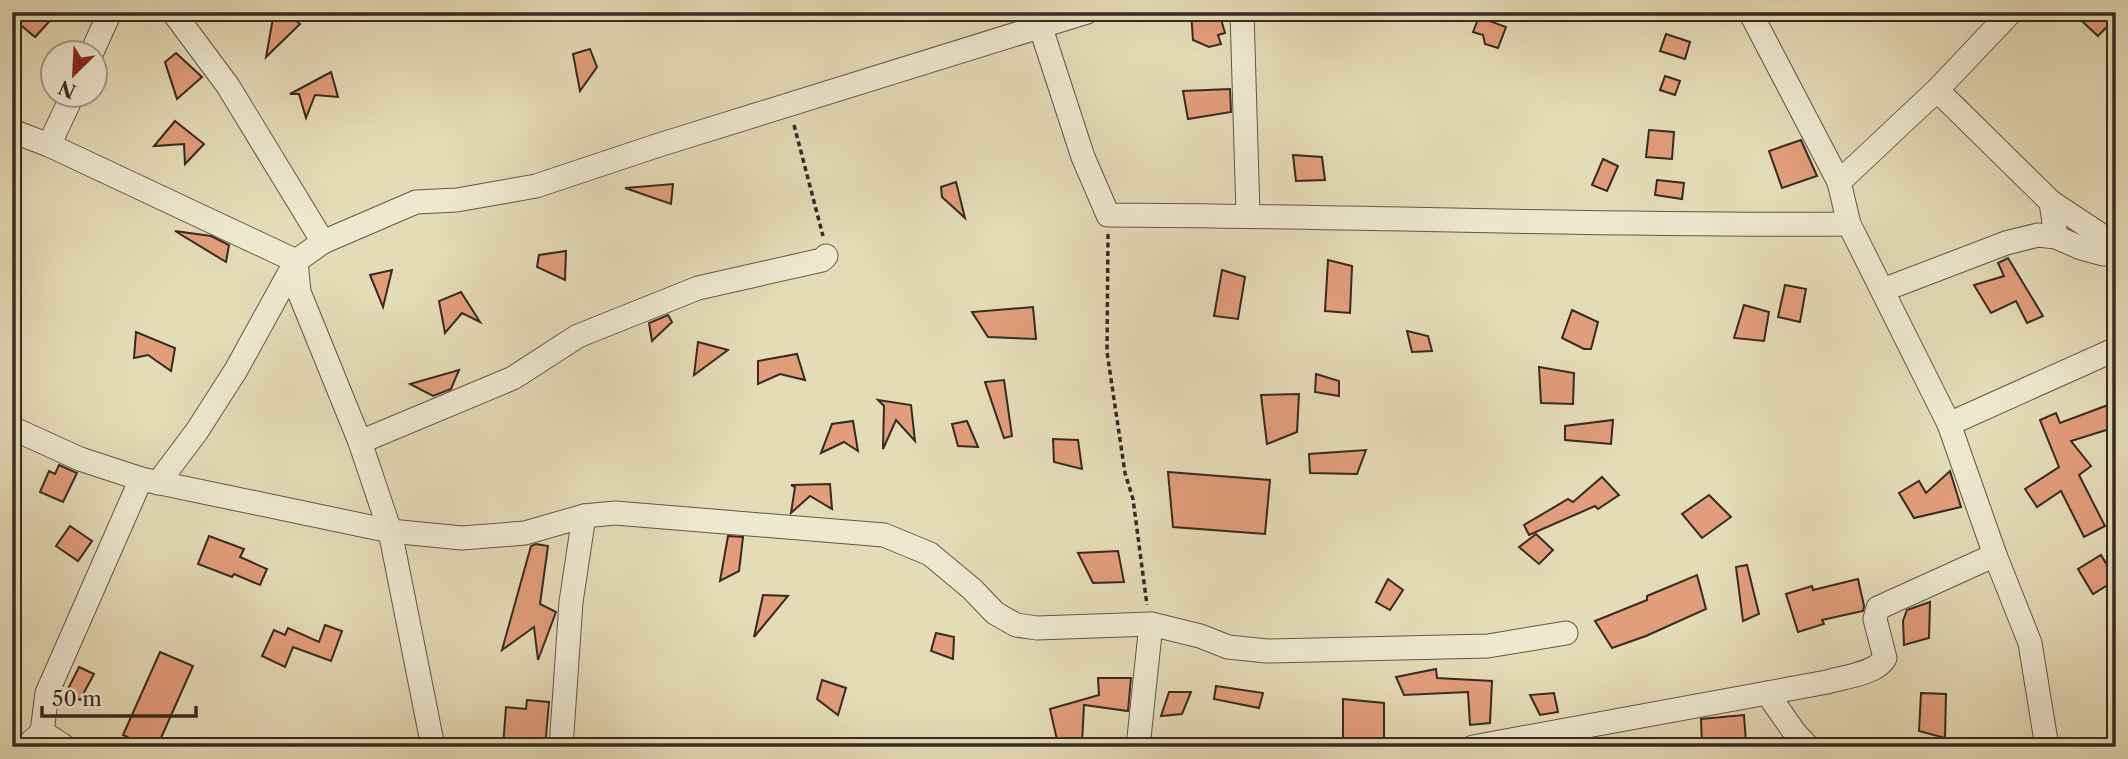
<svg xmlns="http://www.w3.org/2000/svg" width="2128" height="759" font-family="'Libre Caslon Text',serif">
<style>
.building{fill:#e29d7a;stroke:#372a20;stroke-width:2}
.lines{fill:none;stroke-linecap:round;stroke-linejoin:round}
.minor-casing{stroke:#625646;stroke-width:25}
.path{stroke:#372a20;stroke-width:3.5;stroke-dasharray:5 3.5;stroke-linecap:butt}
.minor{stroke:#ede8d0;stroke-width:23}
</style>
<rect width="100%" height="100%" fill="#e4dbb7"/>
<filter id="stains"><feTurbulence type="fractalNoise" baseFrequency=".00286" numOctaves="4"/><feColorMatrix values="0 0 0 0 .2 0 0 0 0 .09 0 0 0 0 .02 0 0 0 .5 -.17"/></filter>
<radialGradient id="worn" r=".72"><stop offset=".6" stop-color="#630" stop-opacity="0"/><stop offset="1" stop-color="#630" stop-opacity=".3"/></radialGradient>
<g class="building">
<path d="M27,12H58L35,37L17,22Z"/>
<path d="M282,12H286L300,24L266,57L273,18Z"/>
<path d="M1191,12H1219L1225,33L1218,35L1221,44L1209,47L1193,40Z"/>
<path d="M2072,12H2116V17L2098,36Z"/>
<path d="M1479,17L1506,27L1498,48L1485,44L1483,35L1473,32Z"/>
<path d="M1666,34L1690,42L1685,59L1660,51Z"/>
<path d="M590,49L597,67L580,91L573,54Z"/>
<path d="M176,53L202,77L177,99L165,62Z"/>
<path d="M331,72L338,97L315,95L306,118L299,94H290Z"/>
<path d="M1665,76L1680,81L1675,95L1660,90Z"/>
<path d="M1230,89L1231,112L1188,119L1183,91Z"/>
<path d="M175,121L204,144L185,164L184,144L154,146Z"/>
<path d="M1649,130L1674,132L1672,159L1646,157Z"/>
<path d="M1801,140L1817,176L1782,188L1769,151Z"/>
<path d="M1293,155L1322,157L1325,180L1296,181Z"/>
<path d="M1603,159L1618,166L1607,191L1592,185Z"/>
<path d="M1657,180L1684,183L1682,199L1655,195Z"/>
<path d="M956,182L965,218L942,197L941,187Z"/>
<path d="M673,184L671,204L625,188Z"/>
<path d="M175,231L211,236L229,245L226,262Z"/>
<path d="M566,251L565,280L537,267L539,255Z"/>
<path d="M2008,258L2043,316L2027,323L2016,301L1991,313L1974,285L2004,276L1998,263Z"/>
<path d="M1328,260L1352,266L1350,313L1325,311Z"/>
<path d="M392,270L383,307L370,275Z"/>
<path d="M1222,270L1245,277L1238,319L1214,316Z"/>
<path d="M1785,285L1806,289L1800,322L1778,317Z"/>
<path d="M461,292L480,322L462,313L445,333L439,301Z"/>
<path d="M1744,305L1769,312L1764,341L1734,338Z"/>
<path d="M1033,307L1036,339L988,337L972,312Z"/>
<path d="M1572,310L1598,322L1591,349H1584L1562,338Z"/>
<path d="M668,315L672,322L652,341L649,323Z"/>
<path d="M1407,331L1428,336L1432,351L1412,352Z"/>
<path d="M136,332L175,348L171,371L148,355L134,358Z"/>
<path d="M698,342L728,350L694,375Z"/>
<path d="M797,354L805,380L780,374L758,384V361Z"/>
<path d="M1539,367L1574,373L1573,404L1541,403Z"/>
<path d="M459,370L451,389L433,396L410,384Z"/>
<path d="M1316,374L1339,381V396L1315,392Z"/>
<path d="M1004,380L1012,436L1004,438L985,382Z"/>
<path d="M1299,394L1297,432L1267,444L1261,395Z"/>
<path d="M878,400L911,405L915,441L896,420L883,449L884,406Z"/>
<path d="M2116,402V427L2071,441L2091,466L2079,475L2105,526L2084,537L2061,491L2037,507L2025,489L2059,467L2040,420L2056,413L2060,423Z"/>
<path d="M1613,420L1611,444L1565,440V426Z"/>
<path d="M853,421L858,451L844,442L821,453L832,424Z"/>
<path d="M967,421L978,447L958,446L952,424Z"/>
<path d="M1053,439L1078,440L1082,469L1054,462Z"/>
<path d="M1366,450L1357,474L1310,473L1309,454Z"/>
<path d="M59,465L77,473L63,502L40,492L49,471L55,474Z"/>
<path d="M1950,471L1961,507L1914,518L1899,493L1919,481L1926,493Z"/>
<path d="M1168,472L1270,480L1265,534L1173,527Z"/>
<path d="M1602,477L1619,495L1598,509L1595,506L1529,535L1524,525L1568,499L1573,502Z"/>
<path d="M830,484L832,509L810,496L791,513L795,487L791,485Z"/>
<path d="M1709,495L1731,517L1702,538L1682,514Z"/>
<path d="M70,526L92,541L78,561L56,546Z"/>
<path d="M1536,534L1553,550L1539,564L1519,547Z"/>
<path d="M209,536L244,549L240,557L267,569L260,585L234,574L232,577L198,564Z"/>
<path d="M728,536L743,537L739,571L720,581Z"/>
<path d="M536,544L548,546L540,604L556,612L538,660L534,627L502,650L531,546Z"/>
<path d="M1118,551L1124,582L1093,583L1078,553Z"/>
<path d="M2101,555L2116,580L2093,594L2078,569Z"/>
<path d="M1747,565L1759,614L1743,621L1736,567Z"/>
<path d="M1697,575L1706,609L1646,636L1612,648L1595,621L1647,600V596Z"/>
<path d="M1388,579L1403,590L1390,610L1376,602Z"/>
<path d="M1858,579L1864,606L1863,611L1822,620L1824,624L1798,632L1786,594L1812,586L1813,590Z"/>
<path d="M763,595L788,596L754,637Z"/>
<path d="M1930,602L1929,638L1904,645L1903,621L1907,610Z"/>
<path d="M325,625L342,631L331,661L293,647L285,667L262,656L274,630L285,635L288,628L319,642Z"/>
<path d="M936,633L954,637L953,659L931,651Z"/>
<path d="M160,652L193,666L157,747H149L123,735Z"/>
<path d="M79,667L94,674L80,700L66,693Z"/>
<path d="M1436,669L1437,678L1492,681L1490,723L1470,725L1468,692L1404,695L1396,677Z"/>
<path d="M1098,678H1131L1128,711L1084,705L1082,743L1058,744L1050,709L1099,695Z"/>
<path d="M822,680L846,688L838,715L817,699Z"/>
<path d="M1216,686L1263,693L1259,708L1214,699Z"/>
<path d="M1169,692H1191L1182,714L1161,716Z"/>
<path d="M1554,693L1558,712L1540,715L1530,695Z"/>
<path d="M1921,693L1946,694L1945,738L1919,731Z"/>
<path d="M1343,699L1384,703V740L1343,745Z"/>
<path d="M527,700L549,702L545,747H503L506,707L526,709Z"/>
<path d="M1744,715L1746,742L1702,745L1701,719Z"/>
</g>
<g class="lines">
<g class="minor-casing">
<g id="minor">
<path d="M173,12L228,86L323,242"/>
<path d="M1242,12L1248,215"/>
<path d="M1036,13L1083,157L1108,215C1355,216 1602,226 1849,224"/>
<path d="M92,52L110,12"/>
<path d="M1937,90L2051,202L2056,237"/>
<path d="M12,131L49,145L296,261"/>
<path d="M49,145L73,94"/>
<path d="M1839,182L1937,90L2011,12"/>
<path d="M2051,202L2116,245"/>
<path d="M296,261L299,292L360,442L390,531L433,747"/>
<path d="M1883,290L2006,243L2038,235L2056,237L2081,248L2103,254H2116"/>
<path d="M1949,424L2116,349"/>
<path d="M12,428L80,459L141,479L390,531L462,538L525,533L584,516L615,513L884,535L930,554L972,589L995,613L1016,625L1037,628L1151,624L1200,636L1228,647L1267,651L1488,646L1566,633"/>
<path d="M360,442L513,378L578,336L698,288L822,260L826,256"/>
<path d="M158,483L197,431L236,370L296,261L323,242L416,202L457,200L536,186L659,145L1087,12"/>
<path d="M1995,555L2030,643L2047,747"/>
<path d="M1767,693L1795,733L1808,747"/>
<path d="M42,732L47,693L141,479"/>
<path d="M26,747L42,732L65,747"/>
<path d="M561,747L571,602L584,516"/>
<path d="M1138,747L1151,624"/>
<path d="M1473,747L1827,682C1843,677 1876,674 1885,658L1875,619L1878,608L1995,555L1949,424L1849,224L1839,182L1750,12"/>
</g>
</g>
<g class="path">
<path d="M794,125L823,236"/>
<path d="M1108,234L1107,352L1125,473L1133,499L1147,605"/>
</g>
<use href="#minor" class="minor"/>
</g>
<rect width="2128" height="759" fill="none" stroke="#e4dbb7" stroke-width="42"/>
<rect x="14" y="14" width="2100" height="731" fill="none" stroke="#372a20" stroke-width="3.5"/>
<rect x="21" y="21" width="2086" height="717" fill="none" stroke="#372a20" stroke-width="2"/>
<g transform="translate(74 74) rotate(204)"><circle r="33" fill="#ede8d0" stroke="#a49c8a" stroke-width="2"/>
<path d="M0-5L12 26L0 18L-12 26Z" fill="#8f2418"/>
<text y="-10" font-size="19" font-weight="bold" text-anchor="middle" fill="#372a20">N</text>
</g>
<path d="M42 706v10h154v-10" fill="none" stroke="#372a20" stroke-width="3.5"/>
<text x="52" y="706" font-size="21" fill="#372a20" stroke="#ede8d0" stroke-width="5" paint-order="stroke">50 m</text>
<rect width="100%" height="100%" filter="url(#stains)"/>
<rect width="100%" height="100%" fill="url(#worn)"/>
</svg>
